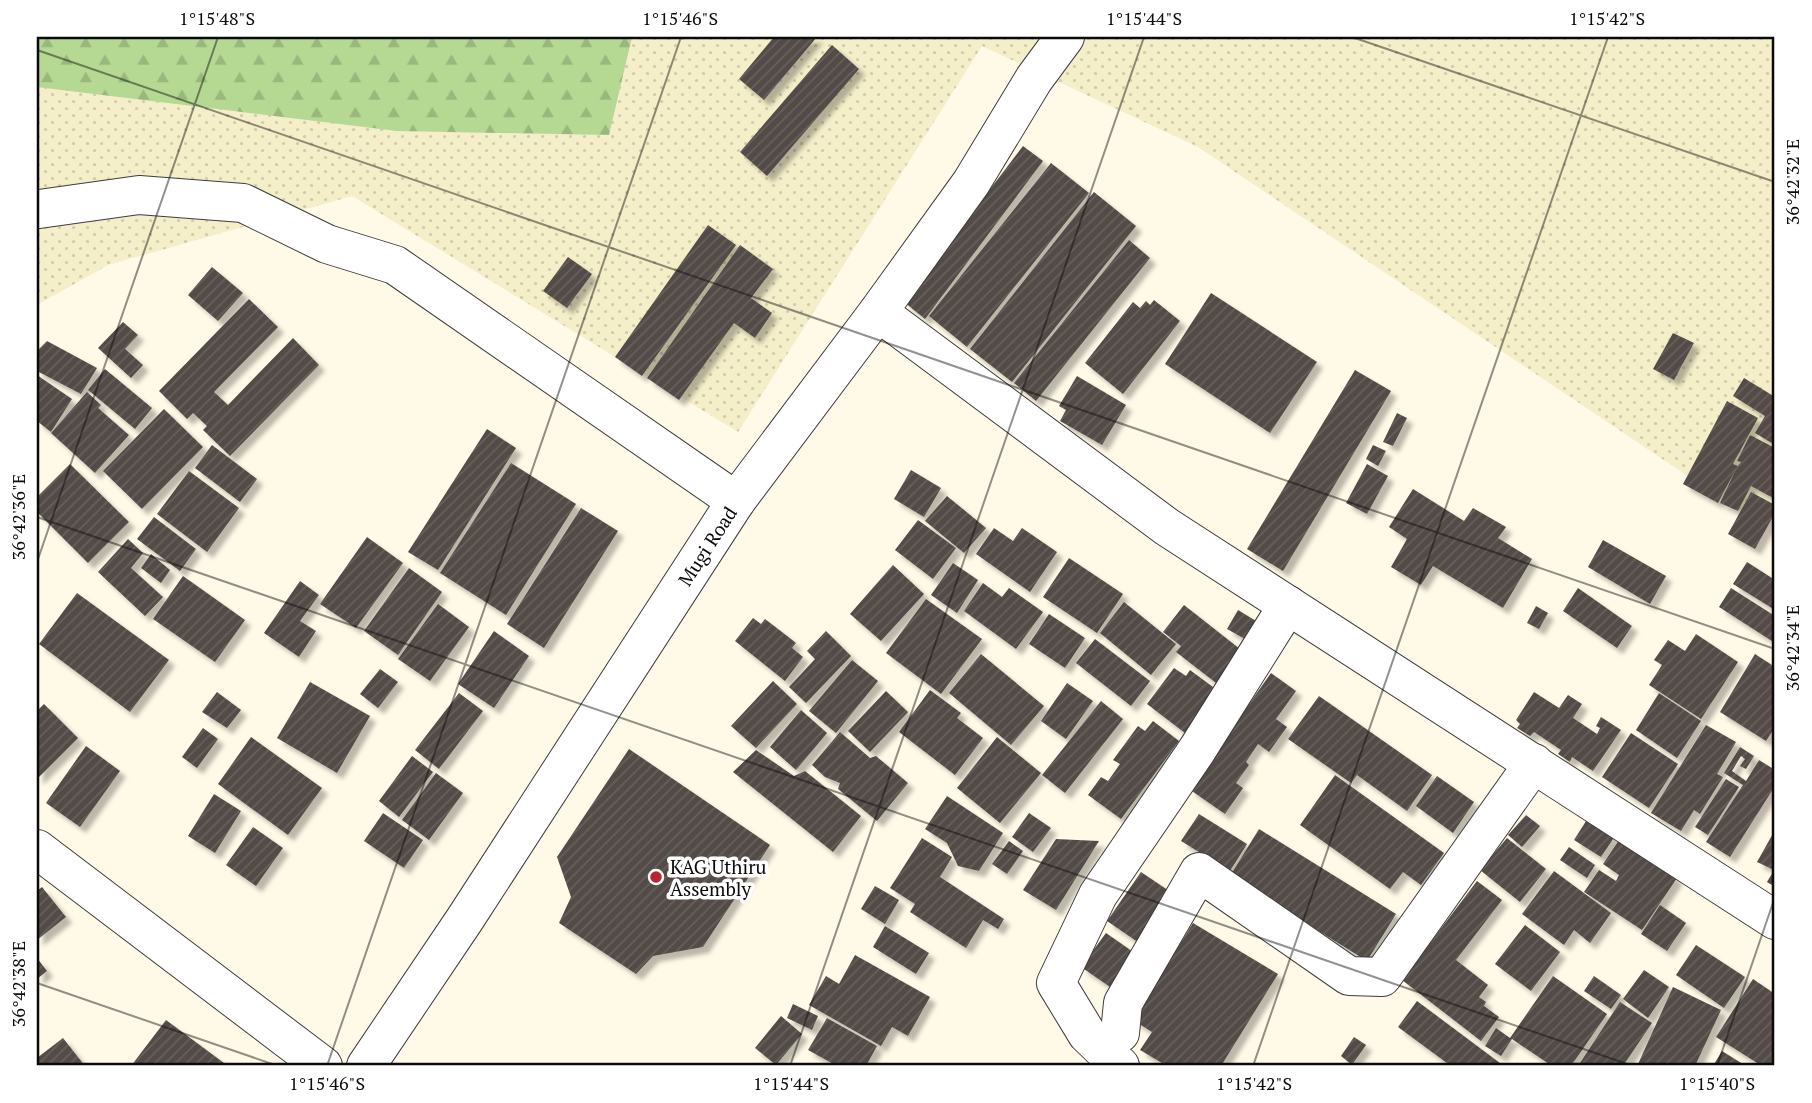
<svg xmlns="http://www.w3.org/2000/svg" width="1812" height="1103" font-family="'PT Serif',serif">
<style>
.farmland{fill:url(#farmland-dots)}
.forest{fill:url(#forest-firs)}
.building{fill:url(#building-hatch);filter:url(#shadow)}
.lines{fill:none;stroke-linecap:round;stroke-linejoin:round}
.minor-casing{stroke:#3d3d3d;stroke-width:40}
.minor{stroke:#fff;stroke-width:38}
.ticks{fill:none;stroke:#0a0a0a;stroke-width:2;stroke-opacity:0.45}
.poi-dot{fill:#b92433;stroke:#fff;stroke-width:2.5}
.labels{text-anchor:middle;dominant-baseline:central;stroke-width:7;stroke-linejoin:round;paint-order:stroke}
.street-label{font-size:19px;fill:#0a0a0a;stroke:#fff}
.poi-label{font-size:19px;fill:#0a0a0a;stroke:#fff;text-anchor:start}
.neatline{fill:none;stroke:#0a0a0a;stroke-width:2.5}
.ticks-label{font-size:18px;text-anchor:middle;fill:#0a0a0a}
</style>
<defs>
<pattern id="farmland-dots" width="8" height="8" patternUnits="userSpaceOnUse" patternTransform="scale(1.75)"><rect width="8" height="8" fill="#f4eec9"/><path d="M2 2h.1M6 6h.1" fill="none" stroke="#d0cbab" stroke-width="1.8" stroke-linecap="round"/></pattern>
<pattern id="forest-firs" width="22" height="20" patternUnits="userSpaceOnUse" patternTransform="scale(1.75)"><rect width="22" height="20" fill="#b5d892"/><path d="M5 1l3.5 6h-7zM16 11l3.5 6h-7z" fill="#9ab87d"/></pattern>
<pattern id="building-hatch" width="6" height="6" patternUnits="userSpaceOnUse" patternTransform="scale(1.75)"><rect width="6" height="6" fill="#534b47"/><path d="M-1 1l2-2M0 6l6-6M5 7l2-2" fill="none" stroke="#67605d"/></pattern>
<filter id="shadow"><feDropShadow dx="6" dy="6" stdDeviation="2" flood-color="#0004"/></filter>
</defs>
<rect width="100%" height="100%" fill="#fff9e7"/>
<path class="farmland" d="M37,37H1775V492L1759,524L1198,147L982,46L738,432L352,196L108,265L37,305Z"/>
<path class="forest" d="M37,37H632L609,135L397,131L37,87Z"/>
<g class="building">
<path d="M774,37H817L764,100L739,79Z"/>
<path d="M832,45L859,69L767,176L740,152Z"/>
<path d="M1023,146L1043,161L925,319L904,302Z"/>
<path d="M1051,163L1089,193L967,347L929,316Z"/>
<path d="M1094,192L1136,226L1012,382L970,349Z"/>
<path d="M708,225L736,245L642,376L615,357Z"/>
<path d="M1129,240L1150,258L1036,401L1014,383Z"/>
<path d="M740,245L773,269L751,298L772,313L755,338L734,323L679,400L647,378Z"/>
<path d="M568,257L592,274L567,308L543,291Z"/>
<path d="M212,267L243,293L218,321L188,295Z"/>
<path d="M1211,293L1317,362L1270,433L1165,364Z"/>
<path d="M249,299L278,327L214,392L228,405L293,338L319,365L230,456L203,430L207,426L193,413L187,419L159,391Z"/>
<path d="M1154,300L1180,321L1123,394L1085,363L1133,302L1140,308L1146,301L1150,305Z"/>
<path d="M123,322L138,335L125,349L143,365L131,378L98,348Z"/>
<path d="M1673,333L1694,343L1674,380L1653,369Z"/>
<path d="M47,341L97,368L81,394L37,371V351Z"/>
<path d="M105,369L152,408L135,429L88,390Z"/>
<path d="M1355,370L1391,391L1283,571L1247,549Z"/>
<path d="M37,375L72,399L51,432L37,421Z"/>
<path d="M1077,376L1126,405L1102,445L1060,421L1066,410L1059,406Z"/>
<path d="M1744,378L1775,397V445L1755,433L1765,416L1733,396Z"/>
<path d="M87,392L101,405L98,408L129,435L95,473L51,433Z"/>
<path d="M1727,401L1758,418L1733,464L1738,466L1741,462L1737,461L1750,435L1775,448V499L1751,486L1738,511L1720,503L1736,469L1718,503L1683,484Z"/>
<path d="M164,409L203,447L142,509L103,471Z"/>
<path d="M1397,413L1407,418L1393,446L1383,442Z"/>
<path d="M487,429L516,448L438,570L408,552Z"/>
<path d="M212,445L257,479L240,502L195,468Z"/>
<path d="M1373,445L1386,451L1378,466L1366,459Z"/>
<path d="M511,463L576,504L506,615L440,573Z"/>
<path d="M70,464L129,522L88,563L37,512V497Z"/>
<path d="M1367,464L1388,476L1367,514L1346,503Z"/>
<path d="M911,470L941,488L924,517L894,499Z"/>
<path d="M189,471L239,508L207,552L157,514Z"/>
<path d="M1413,489L1464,521L1473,508L1506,527L1498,538L1532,559L1503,608L1433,566L1421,585L1391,567L1407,539L1389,527Z"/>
<path d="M1751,492L1775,505V513L1755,549L1728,534Z"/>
<path d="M947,496L986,528L964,553L925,521Z"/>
<path d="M581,508L618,531L544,648L507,624Z"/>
<path d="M154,517L196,549L180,571L137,539Z"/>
<path d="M918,520L956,548L933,579L895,550Z"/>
<path d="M994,528L1013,541L1022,528L1057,552L1030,592L976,554Z"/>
<path d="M367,537L403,563L356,628L320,604Z"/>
<path d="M128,539L143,553L131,568L163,597L145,616L98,572Z"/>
<path d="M1603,540L1666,576L1650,604L1588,567Z"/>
<path d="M151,554L170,570L161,583L141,568Z"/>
<path d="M1069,558L1123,594L1097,633L1043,597Z"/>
<path d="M1747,562L1775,580V610L1733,584Z"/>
<path d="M953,563L978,580L957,613L931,595Z"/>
<path d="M893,565L924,594L881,641L850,614Z"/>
<path d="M409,568L442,592L398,655L364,631Z"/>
<path d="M183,576L245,620L215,662L153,619Z"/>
<path d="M300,581L319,595L300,621L316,631L299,657L264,633Z"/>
<path d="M983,583L1002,597L1009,588L1043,612L1016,649L964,611Z"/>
<path d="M1578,588L1632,626L1617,648L1563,611Z"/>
<path d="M1731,588L1775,616V643L1719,607Z"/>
<path d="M77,593L169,660L130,712L39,644Z"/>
<path d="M926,599L982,639L941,694L886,653Z"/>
<path d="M1124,602L1176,644L1151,675L1100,633Z"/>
<path d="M438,604L469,627L430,681L398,659Z"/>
<path d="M1184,605L1245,653L1220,686L1176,652L1181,646L1163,632Z"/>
<path d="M1536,606L1548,613L1539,629L1527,623Z"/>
<path d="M1238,610L1256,621L1245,639L1227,629Z"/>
<path d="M1049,614L1085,638L1065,668L1029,644Z"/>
<path d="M753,618L761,624L765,619L791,639L796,643L792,648L803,657L785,681L735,641Z"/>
<path d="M494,631L529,656L494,708L458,684Z"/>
<path d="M826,631L851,656L806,703L789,687L815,659L807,651Z"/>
<path d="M1696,634L1738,662L1701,719L1649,685L1662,665L1654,660L1668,640L1685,651Z"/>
<path d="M1095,639L1150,681L1131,706L1076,663Z"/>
<path d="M981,654L1044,706L1011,745L949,693Z"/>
<path d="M1755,654L1775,667V727L1766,741L1720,712Z"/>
<path d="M852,660L878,681L836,733L809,711Z"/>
<path d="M1174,668L1186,676L1190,670L1217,690L1185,733L1147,704Z"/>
<path d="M380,669L398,682L378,708L360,694Z"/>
<path d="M1271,673L1296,691L1276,719L1287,727L1269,752L1258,744L1246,762L1249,765L1236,783L1243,788L1225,814L1189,789Z"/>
<path d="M773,681L797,704L756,748L731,726Z"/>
<path d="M310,682L370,716L337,773L277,738Z"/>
<path d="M1067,683L1093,701L1066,739L1041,721Z"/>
<path d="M930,690L961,713L957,718L983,738L955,775L899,732Z"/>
<path d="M886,691L908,712L870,752L848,731Z"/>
<path d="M217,692L241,710L227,728L202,712Z"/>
<path d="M1534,692L1559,708L1568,695L1582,704L1573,718L1597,734L1600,728L1596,726L1601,717L1621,730L1593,771L1572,757L1570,762L1558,754L1561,750L1534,732L1530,736L1517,728L1520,724L1516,720Z"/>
<path d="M459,693L483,711L439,769L415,750Z"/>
<path d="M1659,693L1701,721L1677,758L1636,730Z"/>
<path d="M1319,696L1432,775L1407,811L1357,775L1351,783L1288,739Z"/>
<path d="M1101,701L1123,719L1065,793L1042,775Z"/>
<path d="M44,704L78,738L37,779V711Z"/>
<path d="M801,710L827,733L796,770L770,747Z"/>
<path d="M1153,721L1179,741L1121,819L1088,795L1101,777L1108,781L1120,764L1113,760L1138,726L1145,731Z"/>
<path d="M1706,725L1736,742L1717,774L1723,777L1700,814L1694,810L1681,831L1651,813Z"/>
<path d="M203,728L218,739L197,768L182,757Z"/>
<path d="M840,732L870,758L876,756L908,783L877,821L838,789L840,783L825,777L812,765Z"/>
<path d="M1631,733L1678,764L1649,808L1602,777Z"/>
<path d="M251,737L322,788L288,835L218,784Z"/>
<path d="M997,737L1041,773L1000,823L957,788Z"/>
<path d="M86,746L120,771L80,827L46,803Z"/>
<path d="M1740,747L1754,756L1746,769L1740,766L1745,759L1741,756L1732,771L1746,781L1759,760L1775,770V786L1730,857L1706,842L1743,785L1724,773Z"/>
<path d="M629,749L770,845L703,947L653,956L636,974L559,923L571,897L557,857Z"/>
<path d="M756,750L794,776L805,771L861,816L833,852L733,772Z"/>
<path d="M412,756L433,772L399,817L379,801Z"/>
<path d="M436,773L463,793L429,840L402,820Z"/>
<path d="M1335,775L1444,853L1421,885L1403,872L1390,889L1300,825Z"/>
<path d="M1437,776L1474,802L1453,833L1416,806Z"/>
<path d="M1726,779L1739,787L1708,835L1695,827Z"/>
<path d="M214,794L241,811L215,853L188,836Z"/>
<path d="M947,796L1003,833L979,871L958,866L947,843L925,829Z"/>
<path d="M383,813L423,840L404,868L364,841Z"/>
<path d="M1029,813L1051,828L1033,852L1012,837Z"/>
<path d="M1199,814L1247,844L1230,871L1181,841Z"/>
<path d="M1526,815L1540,826L1522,847L1508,835Z"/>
<path d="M1588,818L1615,836L1601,857L1574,840Z"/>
<path d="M253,827L283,848L256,886L226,865Z"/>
<path d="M1259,829L1396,914L1367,961L1230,876Z"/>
<path d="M1775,830V887L1767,882L1774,870L1757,862Z"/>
<path d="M922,838L952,857L940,877L1004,919L998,929L983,920L966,948L910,912L915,904L890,888Z"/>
<path d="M1507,838L1546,869L1520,902L1480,870Z"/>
<path d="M1056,839L1099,841L1056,910L1023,890Z"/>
<path d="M1619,840L1677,878L1642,930L1584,892L1599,870L1616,881L1619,875L1603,864Z"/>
<path d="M1009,841L1023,851L1007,874L992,864Z"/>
<path d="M1569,847L1595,865L1587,878L1560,860Z"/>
<path d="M1554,871L1611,913L1590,943L1574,930L1564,945L1522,914Z"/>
<path d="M1141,872L1181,899L1148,949L1107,921Z"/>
<path d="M1477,881L1502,900L1456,960L1488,985L1479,997L1486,1002L1484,1006L1499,1017L1481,1041L1402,980Z"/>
<path d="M875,886L899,900L885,924L861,909Z"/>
<path d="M42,887L66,917L37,940V891Z"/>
<path d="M1660,905L1686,923L1667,951L1641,934Z"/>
<path d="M1193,923L1278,974L1221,1066H1167L1140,1050L1152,1032L1133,1020Z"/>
<path d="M1525,925L1560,952L1531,991L1495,964Z"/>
<path d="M885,926L929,953L916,974L873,947Z"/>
<path d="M1106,933L1139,956L1116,991L1081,967Z"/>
<path d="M1696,945L1745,977L1724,1008L1676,975Z"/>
<path d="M855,955L930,997L908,1036L892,1027L881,1046L809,1005L826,976L839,984Z"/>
<path d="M37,958L47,971L37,979Z"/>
<path d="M1644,970L1669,987L1648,1018L1623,999Z"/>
<path d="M1553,976L1607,1014L1571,1066H1552L1512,1039L1501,1056L1485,1046L1496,1028L1510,1038Z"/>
<path d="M1594,976L1621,995L1611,1009L1584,991Z"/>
<path d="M1753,979L1775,994V1066H1762L1716,1037Z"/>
<path d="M1673,987L1721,1010L1695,1066H1643L1638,1064Z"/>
<path d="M1417,1001L1504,1066H1451L1398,1027Z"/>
<path d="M1620,1002L1652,1023L1623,1066H1578Z"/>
<path d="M793,1004L818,1016L812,1030L787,1018Z"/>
<path d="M781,1016L802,1034L776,1065L755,1048Z"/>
<path d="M827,1018L877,1046L866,1066H837L808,1050Z"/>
<path d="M166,1020L228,1066H131Z"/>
<path d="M1354,1037L1366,1045L1352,1065L1341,1056Z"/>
<path d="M63,1038L85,1066H37V1058Z"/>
<path d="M1722,1051L1746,1066H1713Z"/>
</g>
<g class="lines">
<g class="minor-casing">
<g id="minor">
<path d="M39,209L139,195L243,203L327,244L395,265L736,501"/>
<path d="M878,312L1167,527L1775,920"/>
<path d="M37,849L323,1066"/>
<path d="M1120,1033L1123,1003L1199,872L1349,976L1382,977L1534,763"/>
<path d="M366,1066L465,919L736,501L878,312L971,183L1034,79L1065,37"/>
<path d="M1120,1066L1087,1034L1056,983L1098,895L1197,750L1288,605"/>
</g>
</g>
<use href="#minor" class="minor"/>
</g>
<path class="ticks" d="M1352,37L1775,182M37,50L1775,649M37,517L1633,1066M37,562L218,37M37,983L278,1066M327,1066L681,37M790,1066L1144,37M1253,1066L1608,37M1717,1066L1775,897"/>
<circle class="poi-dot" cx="656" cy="877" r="7"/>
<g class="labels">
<g class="street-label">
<text transform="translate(707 546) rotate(-57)">Mugi Road</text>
</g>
<g class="poi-label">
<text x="670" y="866">KAG Uthiru<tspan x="670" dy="22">Assembly</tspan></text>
</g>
</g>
<rect width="1812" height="1103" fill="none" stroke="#ffffff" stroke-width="77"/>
<rect x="38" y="38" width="1735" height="1026" class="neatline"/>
<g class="ticks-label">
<text x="217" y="25">1°15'48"S</text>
<text x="680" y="25">1°15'46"S</text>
<text x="1144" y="25">1°15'44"S</text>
<text x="1607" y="25">1°15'42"S</text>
<text transform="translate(1793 182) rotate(-90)" y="6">36°42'32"E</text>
<text transform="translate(19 517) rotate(-90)" y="6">36°42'36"E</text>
<text transform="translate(1793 648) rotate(-90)" y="6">36°42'34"E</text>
<text transform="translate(19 984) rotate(-90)" y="6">36°42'38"E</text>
<text x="327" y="1090">1°15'46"S</text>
<text x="791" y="1090">1°15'44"S</text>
<text x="1254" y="1090">1°15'42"S</text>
<text x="1717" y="1090">1°15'40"S</text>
</g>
</svg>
